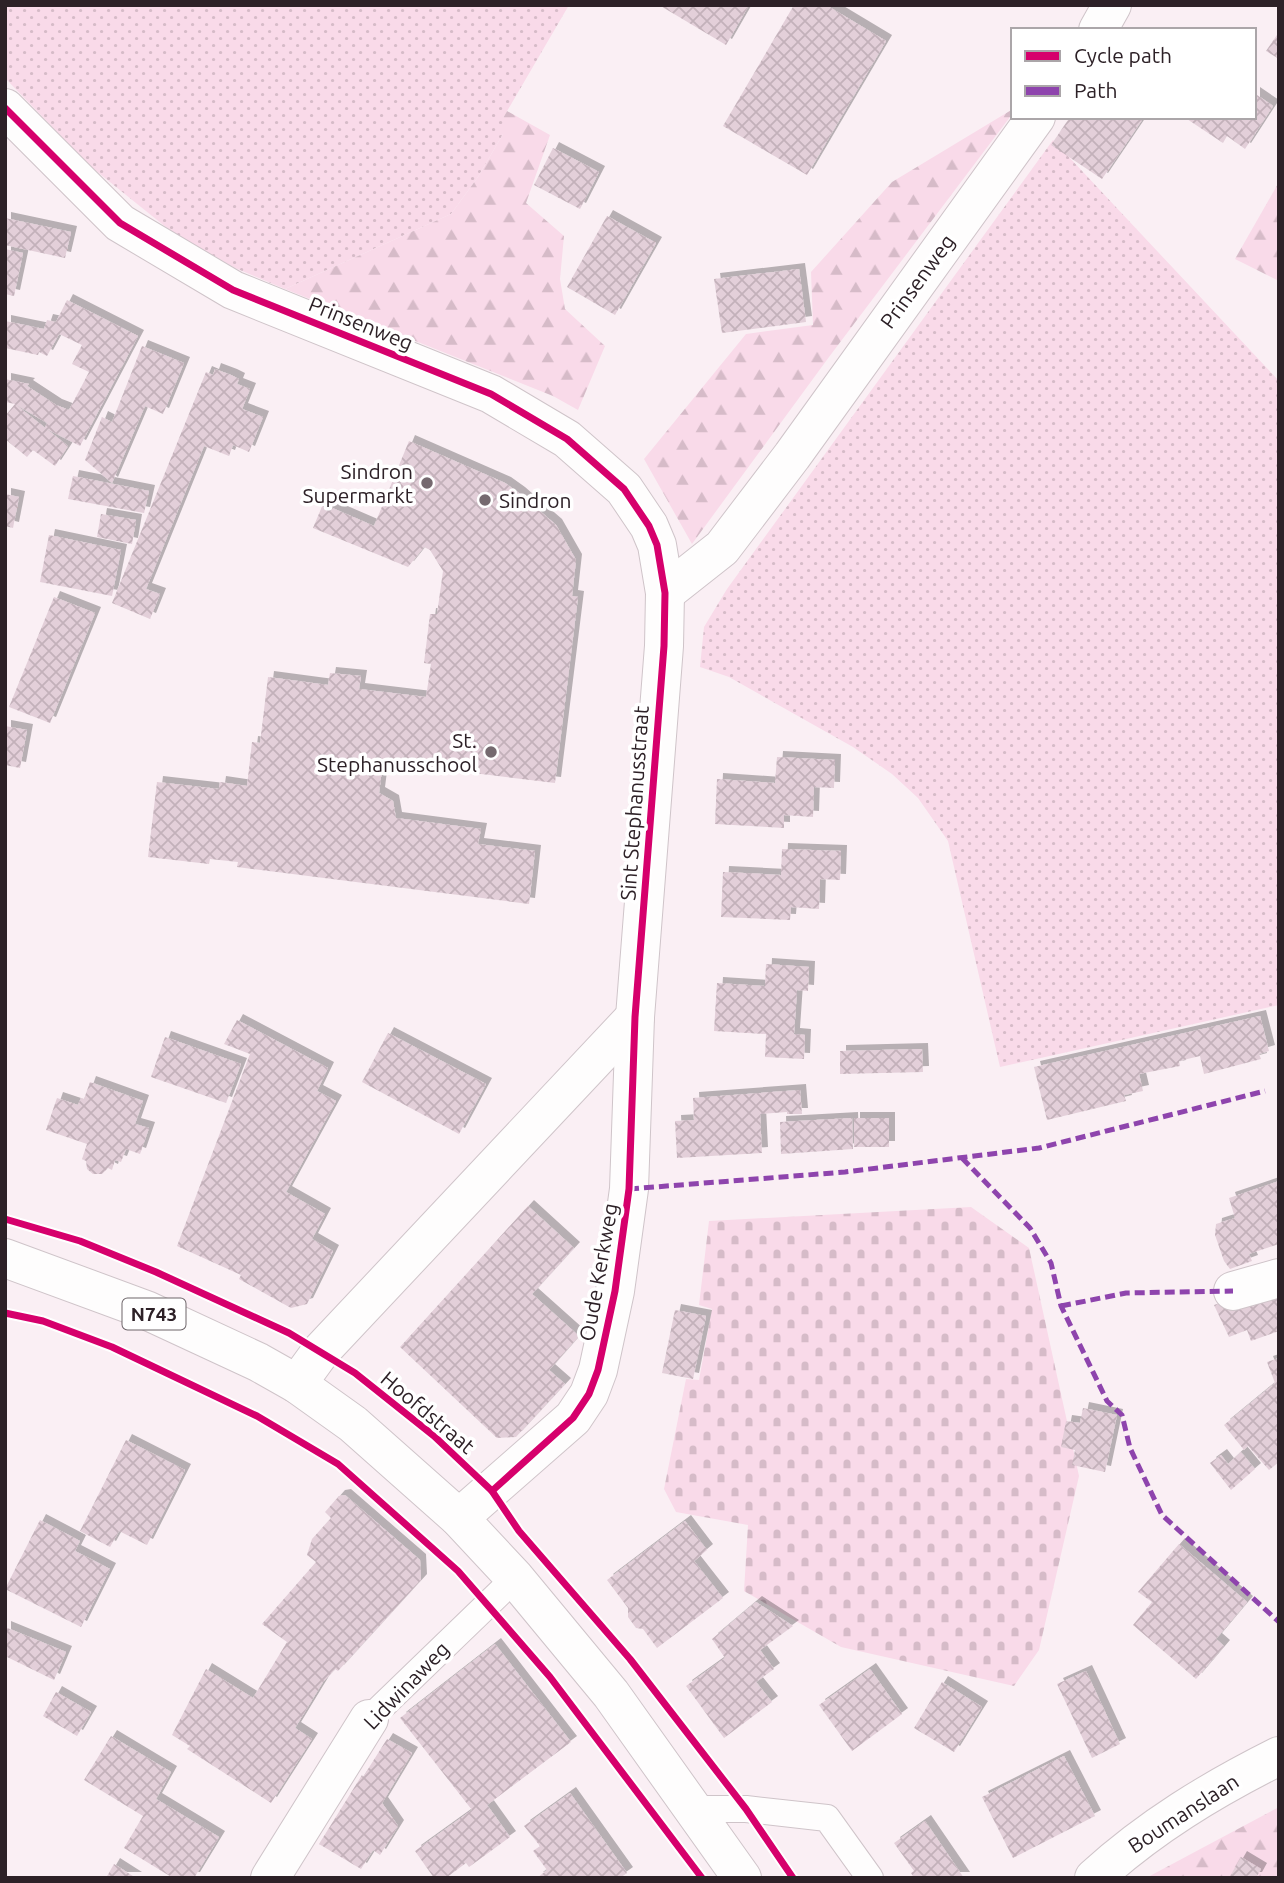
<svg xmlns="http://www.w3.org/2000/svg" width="1284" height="1883" font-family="Ubuntu,sans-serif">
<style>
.grass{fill:url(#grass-dots)}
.forest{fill:url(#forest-firs)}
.cemetery{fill:url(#cemetery-stones)}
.building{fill:url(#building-cross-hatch);filter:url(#shadow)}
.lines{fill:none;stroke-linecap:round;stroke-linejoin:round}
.lane-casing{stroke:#cfc4c9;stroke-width:28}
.street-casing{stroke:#cfc4c9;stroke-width:40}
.primary-casing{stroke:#cfc4c9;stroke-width:40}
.lane{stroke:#fefdfd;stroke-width:26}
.street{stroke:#fefdfd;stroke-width:38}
.primary{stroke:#fefdfd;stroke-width:38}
.quiet{stroke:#8e44ad;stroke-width:5;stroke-dasharray:10 5;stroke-linecap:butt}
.cycleway-casing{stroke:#fff;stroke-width:11}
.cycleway{stroke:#d6006c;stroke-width:7}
.poi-dot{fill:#75696f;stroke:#fff;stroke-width:2.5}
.labels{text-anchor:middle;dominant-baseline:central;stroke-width:7;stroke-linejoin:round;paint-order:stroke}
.shield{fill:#fff;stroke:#6c6468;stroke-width:2}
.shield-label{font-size:19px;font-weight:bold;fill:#2d2127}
.street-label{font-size:21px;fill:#2d2127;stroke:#fff}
.poi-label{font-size:21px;fill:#2d2127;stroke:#fff;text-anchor:end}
</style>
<defs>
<pattern id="grass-dots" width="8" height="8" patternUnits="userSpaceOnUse" patternTransform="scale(1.75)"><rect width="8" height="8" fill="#f9dae9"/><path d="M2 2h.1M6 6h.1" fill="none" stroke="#d6bbc8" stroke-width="1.8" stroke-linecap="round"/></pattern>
<pattern id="forest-firs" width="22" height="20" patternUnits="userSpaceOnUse" patternTransform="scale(1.75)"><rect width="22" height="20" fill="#f9dae9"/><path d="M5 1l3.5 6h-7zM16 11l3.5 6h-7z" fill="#d6bbc8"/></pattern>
<pattern id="cemetery-stones" width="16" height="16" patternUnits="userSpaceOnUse" patternTransform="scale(1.75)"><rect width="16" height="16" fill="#f9dae9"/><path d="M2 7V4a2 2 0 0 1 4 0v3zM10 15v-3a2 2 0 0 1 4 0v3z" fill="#d6bbc8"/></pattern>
<pattern id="building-cross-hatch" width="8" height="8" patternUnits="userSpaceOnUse" patternTransform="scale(1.75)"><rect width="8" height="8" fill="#e3cfd9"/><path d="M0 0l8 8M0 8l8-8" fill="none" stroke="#c3b1ba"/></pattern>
<filter id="shadow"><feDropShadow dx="6" dy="-6" stdDeviation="0" flood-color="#0004"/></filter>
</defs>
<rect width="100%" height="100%" fill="#faeff4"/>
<g class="grass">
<path d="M5,5H569L503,118V134L478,177L451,214L285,289L235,268L172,232L90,166L5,78Z"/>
<path d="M1053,140L1279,381V1005L1000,1067L948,841L918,798L892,774L853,747L729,677L700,667L704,627L727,589Z"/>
</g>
<g class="forest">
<path d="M1013,109V113L829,357L692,544L644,459L746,334L813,325L811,272L892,182Z"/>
<path d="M507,111L550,135L526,203L564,236L560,279L565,309L605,346L578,410L553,396L285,289L451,214L478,177L503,134V118Z"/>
<path d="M1279,182V281L1235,259Z"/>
<path d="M1279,1807V1878H1146Z"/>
</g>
<path class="cemetery" d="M971,1207L1029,1248L1079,1476L1039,1650L1014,1686L841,1647L744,1591L748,1525L676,1512L664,1489L686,1379L699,1380L712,1309L699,1305L709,1221Z"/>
<g class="building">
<path d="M659,5H749L726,45Z"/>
<path d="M794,5H826L886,41L807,175L723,126Z"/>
<path d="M1279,32V59L1266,51Z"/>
<path d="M1254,93L1273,106L1245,149L1227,136L1223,143L1187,119L1188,117H1254Z"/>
<path d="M1070,117H1144L1102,179L1051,145Z"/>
<path d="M553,148L599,172L580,209L534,185Z"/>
<path d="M607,216L656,243L615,315L567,287Z"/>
<path d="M5,218L71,232L65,258L5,245Z"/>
<path d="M5,249L23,253L14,296L5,294Z"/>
<path d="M799,269L806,322L722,333L714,279Z"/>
<path d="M67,300L138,336L80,446L45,428L47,423L15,404L68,446L55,466L33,450L27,457L5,439V416L15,404L5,402V379L29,384L27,386L56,405L69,410L89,372L72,364L82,345L59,334L47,356L39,352L38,355L5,348V321L44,329L47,320L56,322Z"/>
<path d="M142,346L184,363L163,414L145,406L112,483L85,460L102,417L112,422Z"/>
<path d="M215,369L231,375L239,379L237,384L250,389L242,409L263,417L249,452L233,445L229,456L204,446L146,589L160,594L150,619L112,603L206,372L213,375Z"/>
<path d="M409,441L505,483L519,493L556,525L576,560L572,596L578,597L555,783L383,762L379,793L393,801L396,818L481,829L478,844L535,851L529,904L237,867L238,862L210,859L209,864L148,857L157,782L219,789L220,782L247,786L252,742L260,743L268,677L328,685L330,673L361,676L359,689L426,697L431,664L424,663L430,614H437L443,571L430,550L424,547L408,567L313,528L323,504L374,526Z"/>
<path d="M73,476L149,491L144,513L68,499Z"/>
<path d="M5,494L19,497L13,528L5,526Z"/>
<path d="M101,514L136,520L132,544L97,537Z"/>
<path d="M49,535L121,550L112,596L40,582Z"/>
<path d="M54,597L95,613L50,723L9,707Z"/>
<path d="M5,726L27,730L20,768L5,765Z"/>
<path d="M777,757L835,760L834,788L814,787L813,817L784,815V828L715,824L717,779L775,783Z"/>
<path d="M782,849L841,851L840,880L820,879L819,909L791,907L790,920L721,917L723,872L781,875Z"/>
<path d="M766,964L809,967L808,991L797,990L794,1034L805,1035L804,1059L765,1057L766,1034L714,1031L717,983L765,986Z"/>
<path d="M1260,1016L1269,1051L1259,1054L1261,1059L1204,1074L1200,1056L1179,1061L1180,1066L1139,1074L1143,1091L1124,1095L1126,1101L1047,1120L1034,1067Z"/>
<path d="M237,1020L328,1068L317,1091L336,1101L286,1192L325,1214L312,1239L333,1251L307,1304L291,1308L239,1279L241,1275L177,1246L250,1054L224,1044Z"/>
<path d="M388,1033L486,1084L459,1134L362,1082Z"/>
<path d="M165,1037L241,1064L226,1103L151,1077Z"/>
<path d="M922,1049L923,1072L840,1074V1051Z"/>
<path d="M90,1082L143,1101L135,1124L149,1128L140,1154L126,1149L121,1162L115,1160L112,1170L108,1168L102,1174H93L87,1169L86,1161L82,1159L87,1144L46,1130L57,1098L78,1105L81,1098L84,1099Z"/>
<path d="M800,1090L802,1114H787V1112L760,1114L762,1153L677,1158L675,1121L694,1120L693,1098Z"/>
<path d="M852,1118L853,1149L781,1154L780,1122Z"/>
<rect x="854" y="1118" width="35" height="29"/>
<path d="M1279,1181V1244L1249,1254L1252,1261L1230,1269L1224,1261L1215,1235L1216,1224L1235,1218L1229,1198Z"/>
<path d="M528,1206L574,1248L532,1294L579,1336L549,1370L565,1384L516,1437L497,1438L400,1347Z"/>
<path d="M1279,1283V1331L1251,1341L1247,1330L1229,1337L1214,1305Z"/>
<path d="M675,1310L706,1316L693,1379L662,1373Z"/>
<path d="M1279,1358V1462L1269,1470L1248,1446L1244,1450L1224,1425L1275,1383L1267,1362Z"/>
<path d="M1083,1408L1117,1415L1105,1472L1072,1465L1075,1450L1061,1447L1066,1421L1080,1423Z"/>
<path d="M126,1440L185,1470L147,1545L119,1531L110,1547L80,1531Z"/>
<path d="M1241,1452L1255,1469L1231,1490L1210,1463L1221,1455L1228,1464Z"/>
<path d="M345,1495L420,1560L421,1580L338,1671L335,1669L323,1682L295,1728L312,1739L271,1803L187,1749L190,1746L172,1735L206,1669L253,1698L287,1642L262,1624L316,1562L307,1555L312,1539L331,1518L325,1512L339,1496Z"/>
<path d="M40,1520L80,1541L75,1551L110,1569L81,1627L5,1589Z"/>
<path d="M685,1521L707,1550L694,1561L723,1598L657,1648L643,1629L636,1628L628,1617V1608L607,1580Z"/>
<path d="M1179,1544L1247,1602L1216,1639L1224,1646L1196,1679L1133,1625L1152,1602L1138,1592Z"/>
<path d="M756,1602L793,1626L760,1650L774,1669L756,1682L772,1702L724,1738L686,1686L725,1658L712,1639Z"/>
<path d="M5,1627L66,1652L54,1680L5,1656Z"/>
<path d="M495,1644L571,1742L487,1805L510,1837L469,1867L466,1863L446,1878H434L415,1851L472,1810L400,1718Z"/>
<path d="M870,1669L902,1714L852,1751L819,1705Z"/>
<path d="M1086,1671L1120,1744L1092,1758L1057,1684Z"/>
<path d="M942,1682L982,1707L954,1752L914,1728Z"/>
<path d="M56,1692L91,1712L77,1736L43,1716Z"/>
<path d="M111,1736L171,1772L156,1799L219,1837L194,1878H173L124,1848L143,1816L84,1780Z"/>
<path d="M387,1739L412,1753L382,1803L398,1826L380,1855L373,1850L361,1869L319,1844L362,1775L363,1777Z"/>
<path d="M1064,1756L1095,1816L1013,1858L982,1797Z"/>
<path d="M570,1793L627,1873L620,1878H537L547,1870L533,1851L540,1846L524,1826Z"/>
<path d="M925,1821L964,1878H914L911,1873L914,1871L894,1843Z"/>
<path d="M1241,1857L1261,1869L1256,1878H1229Z"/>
<path d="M114,1864L136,1878H106Z"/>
</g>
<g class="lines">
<g class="lane-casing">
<g id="lane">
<path d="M369,1719L515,1578"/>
<path d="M693,1809H746L827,1818L870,1878"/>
</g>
</g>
<g class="street-casing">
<g id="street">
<path d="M1098,30L1112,5"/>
<path d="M5,108L120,223L233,290L491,394L567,439L624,489L649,526L657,545L665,593L664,646L635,1017L629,1189L615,1291L598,1370L589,1394L573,1418L459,1518"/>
<path d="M665,593L722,548L792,456L1036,117"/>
<path d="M1233,1291L1279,1278"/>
<path d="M297,1384L321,1351L635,1017"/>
<path d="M270,1878L369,1719"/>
<path d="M1094,1878C1150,1827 1211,1790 1279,1756"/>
</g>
</g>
<g class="primary-casing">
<path id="primary" d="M5,1258L146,1310L258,1362L297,1384L353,1424L459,1518L515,1578L611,1694L742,1878"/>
</g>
<use href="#lane" class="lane"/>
<use href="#street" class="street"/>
<use href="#primary" class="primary"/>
<g class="quiet">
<path d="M962,1158L1030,1228L1051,1263L1061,1306L1107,1401L1122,1415L1130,1448L1162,1515L1279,1622"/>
<path d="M629,1189L845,1172L1039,1148L1265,1091"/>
<path d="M1061,1306L1126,1293L1233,1291"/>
</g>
<g class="cycleway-casing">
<g id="cycleway">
<path d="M5,108L120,223L233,290L491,394L567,439L624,489L649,526L657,545L665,593L664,646L635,1017L629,1189L615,1291L598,1370L589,1394L573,1418L492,1491"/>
<path d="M5,1219L80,1241L156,1272L289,1333L355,1373L434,1436L492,1491L519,1531L630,1659L746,1809L793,1878"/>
<path d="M5,1313L43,1321L112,1347L257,1416L338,1464L458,1571L550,1677L702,1878"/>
</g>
</g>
<use href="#cycleway" class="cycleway"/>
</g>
<g class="poi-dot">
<circle cx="427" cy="483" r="7"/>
<circle cx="485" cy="500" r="7"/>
<circle cx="491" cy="752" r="7"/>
</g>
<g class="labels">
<rect class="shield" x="122.5" y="1298.5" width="63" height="31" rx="5"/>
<g class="shield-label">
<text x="154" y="1314">N743</text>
</g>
<g class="street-label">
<text transform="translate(917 281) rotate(-54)">Prinsenweg</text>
<text transform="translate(361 323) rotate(22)">Prinsenweg</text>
<text transform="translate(634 803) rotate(-86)">Sint Stephanusstraat</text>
<text transform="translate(598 1272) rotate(-80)">Oude Kerkweg</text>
<text transform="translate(428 1412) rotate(40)">Hoofdstraat</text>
<text transform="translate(406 1685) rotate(-46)">Lidwinaweg</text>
<text transform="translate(1183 1813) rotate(-33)">Boumanslaan</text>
</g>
<g class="poi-label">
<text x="413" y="471">Sindron<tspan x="413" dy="24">Supermarkt</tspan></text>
<text x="499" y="500" text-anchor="start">Sindron</text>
<text x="477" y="740">St.<tspan x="477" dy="24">Stephanusschool</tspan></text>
</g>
</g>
<rect width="1284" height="1883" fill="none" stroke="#2d2127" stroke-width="14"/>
<rect x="1011" y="28" width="245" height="91" fill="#ffffff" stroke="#aba6a9" stroke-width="2"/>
<rect x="1025" y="51" width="35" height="10" fill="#d6006c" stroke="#aba6a9" stroke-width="2"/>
<text x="1074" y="63" font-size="21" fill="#2d2127">Cycle path</text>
<rect x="1025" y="86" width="35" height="10" fill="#8e44ad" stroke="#aba6a9" stroke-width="2"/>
<text x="1074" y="98" font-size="21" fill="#2d2127">Path</text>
</svg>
